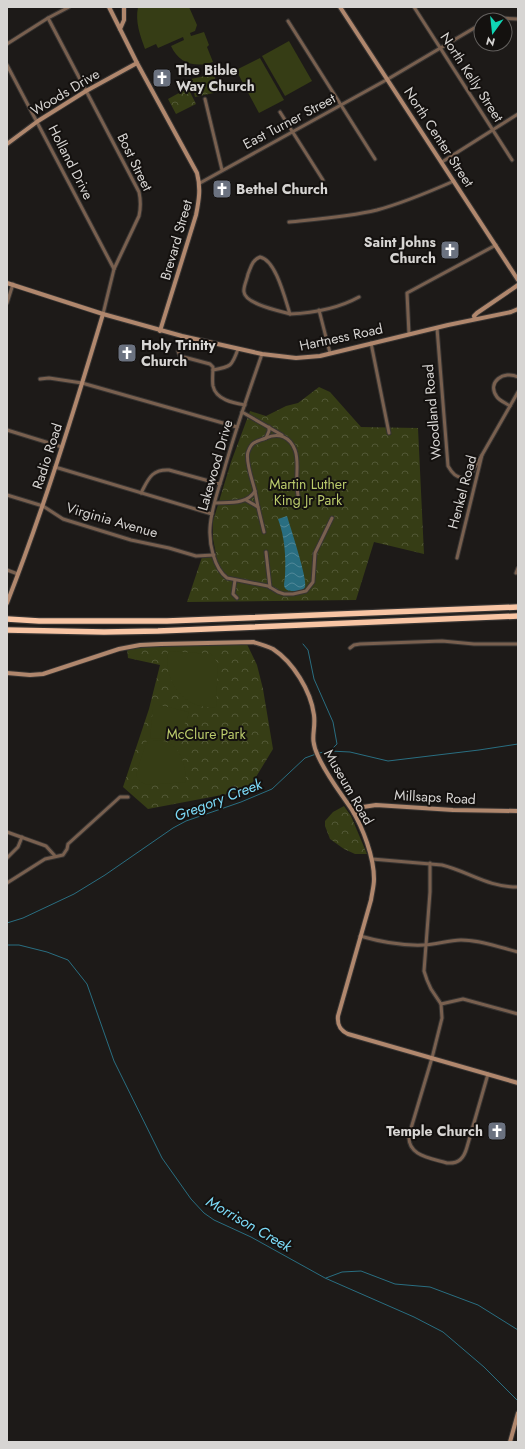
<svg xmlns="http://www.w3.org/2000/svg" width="525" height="1449" font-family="Jost,sans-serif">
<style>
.park{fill:url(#park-crowns)}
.garden{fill:#363d15}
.water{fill:url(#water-waves)}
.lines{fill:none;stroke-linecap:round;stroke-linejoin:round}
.stream{stroke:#296e81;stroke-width:1}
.street-casing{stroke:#373432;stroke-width:5}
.secondary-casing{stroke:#373432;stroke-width:6}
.highway-casing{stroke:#373432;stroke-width:8}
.street{stroke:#79604f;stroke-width:3}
.secondary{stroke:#b0876d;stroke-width:4}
.highway{stroke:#f8c5a4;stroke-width:5.5}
.labels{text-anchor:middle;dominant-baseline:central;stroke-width:4;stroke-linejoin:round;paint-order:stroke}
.poi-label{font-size:14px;font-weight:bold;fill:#d7d5d3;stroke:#14110f;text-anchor:start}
.street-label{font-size:14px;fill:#d7d5d3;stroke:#14110f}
.park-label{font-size:14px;fill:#baca6b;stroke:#14110f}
.water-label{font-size:15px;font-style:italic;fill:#7cdaf7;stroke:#14110f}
</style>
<defs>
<pattern id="park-crowns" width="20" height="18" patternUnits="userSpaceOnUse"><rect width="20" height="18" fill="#363d15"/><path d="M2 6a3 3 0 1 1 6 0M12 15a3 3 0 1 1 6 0" fill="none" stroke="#525836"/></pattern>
<pattern id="water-waves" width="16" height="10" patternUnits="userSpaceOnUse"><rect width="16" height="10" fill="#296e81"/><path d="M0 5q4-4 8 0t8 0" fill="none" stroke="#518898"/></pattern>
</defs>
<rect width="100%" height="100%" fill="#1d1a18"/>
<g class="park">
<path d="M214,74L218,92L195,97L191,79Z"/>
<path d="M188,88L196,104L176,114L168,99Z"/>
<path d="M319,387L330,392L361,427L418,428L424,554L374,542L356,600L187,602L203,554L210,555L216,554L213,539V521L231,462L250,411L266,416L286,406L298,403Z"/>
<path d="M246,642L257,665L263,689L273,749L248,790L148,809L123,787L149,709L160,665L128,658L127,648Z"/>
<path d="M344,806L351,816L367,854H355L344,849L330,839L325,826V821L333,812Z"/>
</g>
<g class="garden">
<path d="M138,7H189L197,25L195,31L190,33L191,36L204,32L209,45L207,47L213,62C196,68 179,64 171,46L184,40L183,37L158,48L156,44L145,49C140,35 135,22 138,7Z"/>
<path d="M289,41L312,81L285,96L262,56Z"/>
<path d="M260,58L284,100L259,113L236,70Z"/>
<path d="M168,651L211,654L218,663L216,708C210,707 203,707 197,705C175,697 164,673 168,651Z"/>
<path d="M159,705L189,712C185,732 169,741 150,738L153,709Z"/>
<path d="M147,740C154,740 163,740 169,743C182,750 186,768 186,782L147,785C142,783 137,780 136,774Z"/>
</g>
<path class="water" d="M287,516C290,526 308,580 305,587C303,591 298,591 294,591C291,591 287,591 285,588C283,585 285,580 285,576C286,558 285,537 278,519Z"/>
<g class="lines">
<g class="stream">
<path d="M303,644L308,650L314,679L333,722L337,744L330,751"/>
<path d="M319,753L330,751L350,752L388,761L479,750L518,744"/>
<path d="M7,923L23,918L74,894L105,875L173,828L186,821L241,802L272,789L305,758L316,754"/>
<path d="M7,945H19L47,952L68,960L87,984L114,1061L162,1158L191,1199L204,1213L214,1220L251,1237L325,1278L414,1317L443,1332L484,1367L518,1401"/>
<path d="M326,1278L342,1272L361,1271L395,1284L430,1287L478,1305L518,1330"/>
</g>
<g class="street-casing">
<g id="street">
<path d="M414,7L512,160"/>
<path d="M48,18L139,192C141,201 141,207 139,216L114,269L103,314"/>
<path d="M490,20L501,18L518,19"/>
<path d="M288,21L375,159"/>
<path d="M7,44L48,18L69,7"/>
<path d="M7,65L114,269"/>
<path d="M205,99L222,170"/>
<path d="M280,112L323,180"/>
<path d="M442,162L518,114"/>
<path d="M200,183L388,79L481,24"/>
<path d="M289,222C318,219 348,217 377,210C403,203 429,192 454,181"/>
<path d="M260,257C276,260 285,299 290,314C280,311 245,304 244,292C243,287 247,280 248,274C251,267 252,260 260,257Z"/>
<path d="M7,303L13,284"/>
<path d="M319,310L330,353"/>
<path d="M290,314C313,313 339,308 359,297"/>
<path d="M437,328L448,466C452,473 456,478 465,478L471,474L482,455"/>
<path d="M409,334L407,293L496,245"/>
<path d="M182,336L178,351L180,356L210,364L213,367C213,373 212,380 213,386C216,400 234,403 245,405"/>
<path d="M371,343L389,433"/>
<path d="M262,354C248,394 234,434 223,474C218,491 211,509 210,528C209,544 214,568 227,578L268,586L278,592L284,594H293L306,591L313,582L315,553L332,518"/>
<path d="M213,370C231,367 232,366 238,349"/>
<path d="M40,379L49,378L82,383L237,427"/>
<path d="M510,406C506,403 500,401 497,397C486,382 504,370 518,377"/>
<path d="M242,412L282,435"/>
<path d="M7,430L62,447"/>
<path d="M266,438L269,431V427"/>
<path d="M55,467L212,514"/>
<path d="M255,491L258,507"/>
<path d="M141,493C148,480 151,469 169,470L220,484"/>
<path d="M7,495L43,506L63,519L131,540L169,548L196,556L214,555"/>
<path d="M246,500L258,507L264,532"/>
<path d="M215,503C228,502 247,505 255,491C253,482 245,461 248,452C252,441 256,442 266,438C279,432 290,437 295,450C299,461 296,473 297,484C297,490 298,496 299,502"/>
<path d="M266,552L270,587"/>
<path d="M457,558L482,455L518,392"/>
<path d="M7,570L18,574"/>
<path d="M516,573L518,568"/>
<path d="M235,580L233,594L237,598"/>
<path d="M350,648L354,645L360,644L442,641L474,644H518"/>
<path d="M7,832L46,846L55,856"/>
<path d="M7,858L18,847L22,837"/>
<path d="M372,859L442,865C470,872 487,887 518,887"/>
<path d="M430,863V892L424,971L427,980L431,989L441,1004L442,1018L432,1058L409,1135C407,1156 431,1158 447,1163C459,1164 464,1158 467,1147L488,1074"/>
<path d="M7,883L45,859L63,855L67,849L68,844L120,797H128"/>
<path d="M360,936C381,942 402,946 424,945C436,945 448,940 461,940C480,940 499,947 518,952"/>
<path d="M441,1004L463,999L518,1014"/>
</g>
</g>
<g class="secondary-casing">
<g id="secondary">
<path d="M109,7L137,63L197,173C201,188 199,200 196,215L160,331"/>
<path d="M340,7L518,280"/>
<path d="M120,29L124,20V7"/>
<path d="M7,144L38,121L86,91L137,63"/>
<path d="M7,283L103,314L182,336L262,354L296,358L320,356L448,325L511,312L518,309"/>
<path d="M475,319L474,316L477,313L518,285"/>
<path d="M7,603C44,508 74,411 103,314"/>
<path d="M7,673L30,675L43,674L119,649L140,645L161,644L253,642C260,644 267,646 273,649C293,662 311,691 314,715C316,732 309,737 318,756C327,776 340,792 352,810C363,828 374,857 374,879C374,886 372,893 371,900L338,1016C337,1025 340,1030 348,1034L518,1083"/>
<path d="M354,813L363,807L376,805L453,810L518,811"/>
<path d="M510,1442L518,1413"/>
</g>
</g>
<g class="highway-casing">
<g id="highway">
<path d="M7,619L39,621H167L518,607"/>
<path d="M7,630L104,632L158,631L518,616"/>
</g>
</g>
<use href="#street" class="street"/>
<use href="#secondary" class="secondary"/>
<use href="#highway" class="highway"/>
</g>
<defs>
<g id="church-square" transform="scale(1)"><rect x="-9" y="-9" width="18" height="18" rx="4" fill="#6b7280" stroke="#14110f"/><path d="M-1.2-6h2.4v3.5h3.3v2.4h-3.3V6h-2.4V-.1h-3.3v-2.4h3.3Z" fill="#fff"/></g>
</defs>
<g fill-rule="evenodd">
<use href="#church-square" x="162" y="78"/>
<use href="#church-square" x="222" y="189"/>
<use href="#church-square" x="450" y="250"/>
<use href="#church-square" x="127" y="353"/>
<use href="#church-square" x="497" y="1131"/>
</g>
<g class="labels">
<g class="poi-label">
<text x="176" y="70">The Bible<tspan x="176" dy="16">Way Church</tspan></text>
<text x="236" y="189">Bethel Church</text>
<text x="436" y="242" text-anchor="end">Saint Johns<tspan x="436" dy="16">Church</tspan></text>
<text x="141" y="345">Holy Trinity<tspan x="141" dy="16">Church</tspan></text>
<text x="483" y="1131" text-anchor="end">Temple Church</text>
</g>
<g class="street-label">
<text transform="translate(472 77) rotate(57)">North Kelly Street</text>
<text transform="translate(65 92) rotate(-31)">Woods Drive</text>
<text transform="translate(289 121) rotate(-28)">East Turner Street</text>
<text transform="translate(439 137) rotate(57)">North Center Street</text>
<text transform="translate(71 162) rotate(63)">Holland Drive</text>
<text transform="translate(135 162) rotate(64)">Bost Street</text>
<text transform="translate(176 240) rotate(-74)">Brevard Street</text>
<text transform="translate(341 337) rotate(-12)">Hartness Road</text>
<text transform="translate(432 412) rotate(-95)">Woodland Road</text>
<text transform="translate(47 456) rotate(-72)">Radio Road</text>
<text transform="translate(215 465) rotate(-74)">Lakewood Drive</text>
<text transform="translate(462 492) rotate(-75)">Henkel Road</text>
<text transform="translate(112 520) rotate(16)">Virginia Avenue</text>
<text transform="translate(349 787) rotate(60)">Museum Road</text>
<text transform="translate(435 797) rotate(3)">Millsaps Road</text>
</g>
<g class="park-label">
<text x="308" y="484">Martin Luther<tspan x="308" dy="16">King Jr Park</tspan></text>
<text x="206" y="734">McClure Park</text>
</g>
<g class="water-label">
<text transform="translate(218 800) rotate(-21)">Gregory Creek</text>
<text transform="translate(249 1224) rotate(30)">Morrison Creek</text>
</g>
</g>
<rect width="525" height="1449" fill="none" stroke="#d7d5d3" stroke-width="16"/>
<g transform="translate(493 32) rotate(195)"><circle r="19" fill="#14110f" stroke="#625f5d"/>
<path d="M0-3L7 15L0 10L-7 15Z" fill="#10d5b4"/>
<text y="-6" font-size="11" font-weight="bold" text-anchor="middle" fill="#d7d5d3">N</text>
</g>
</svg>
